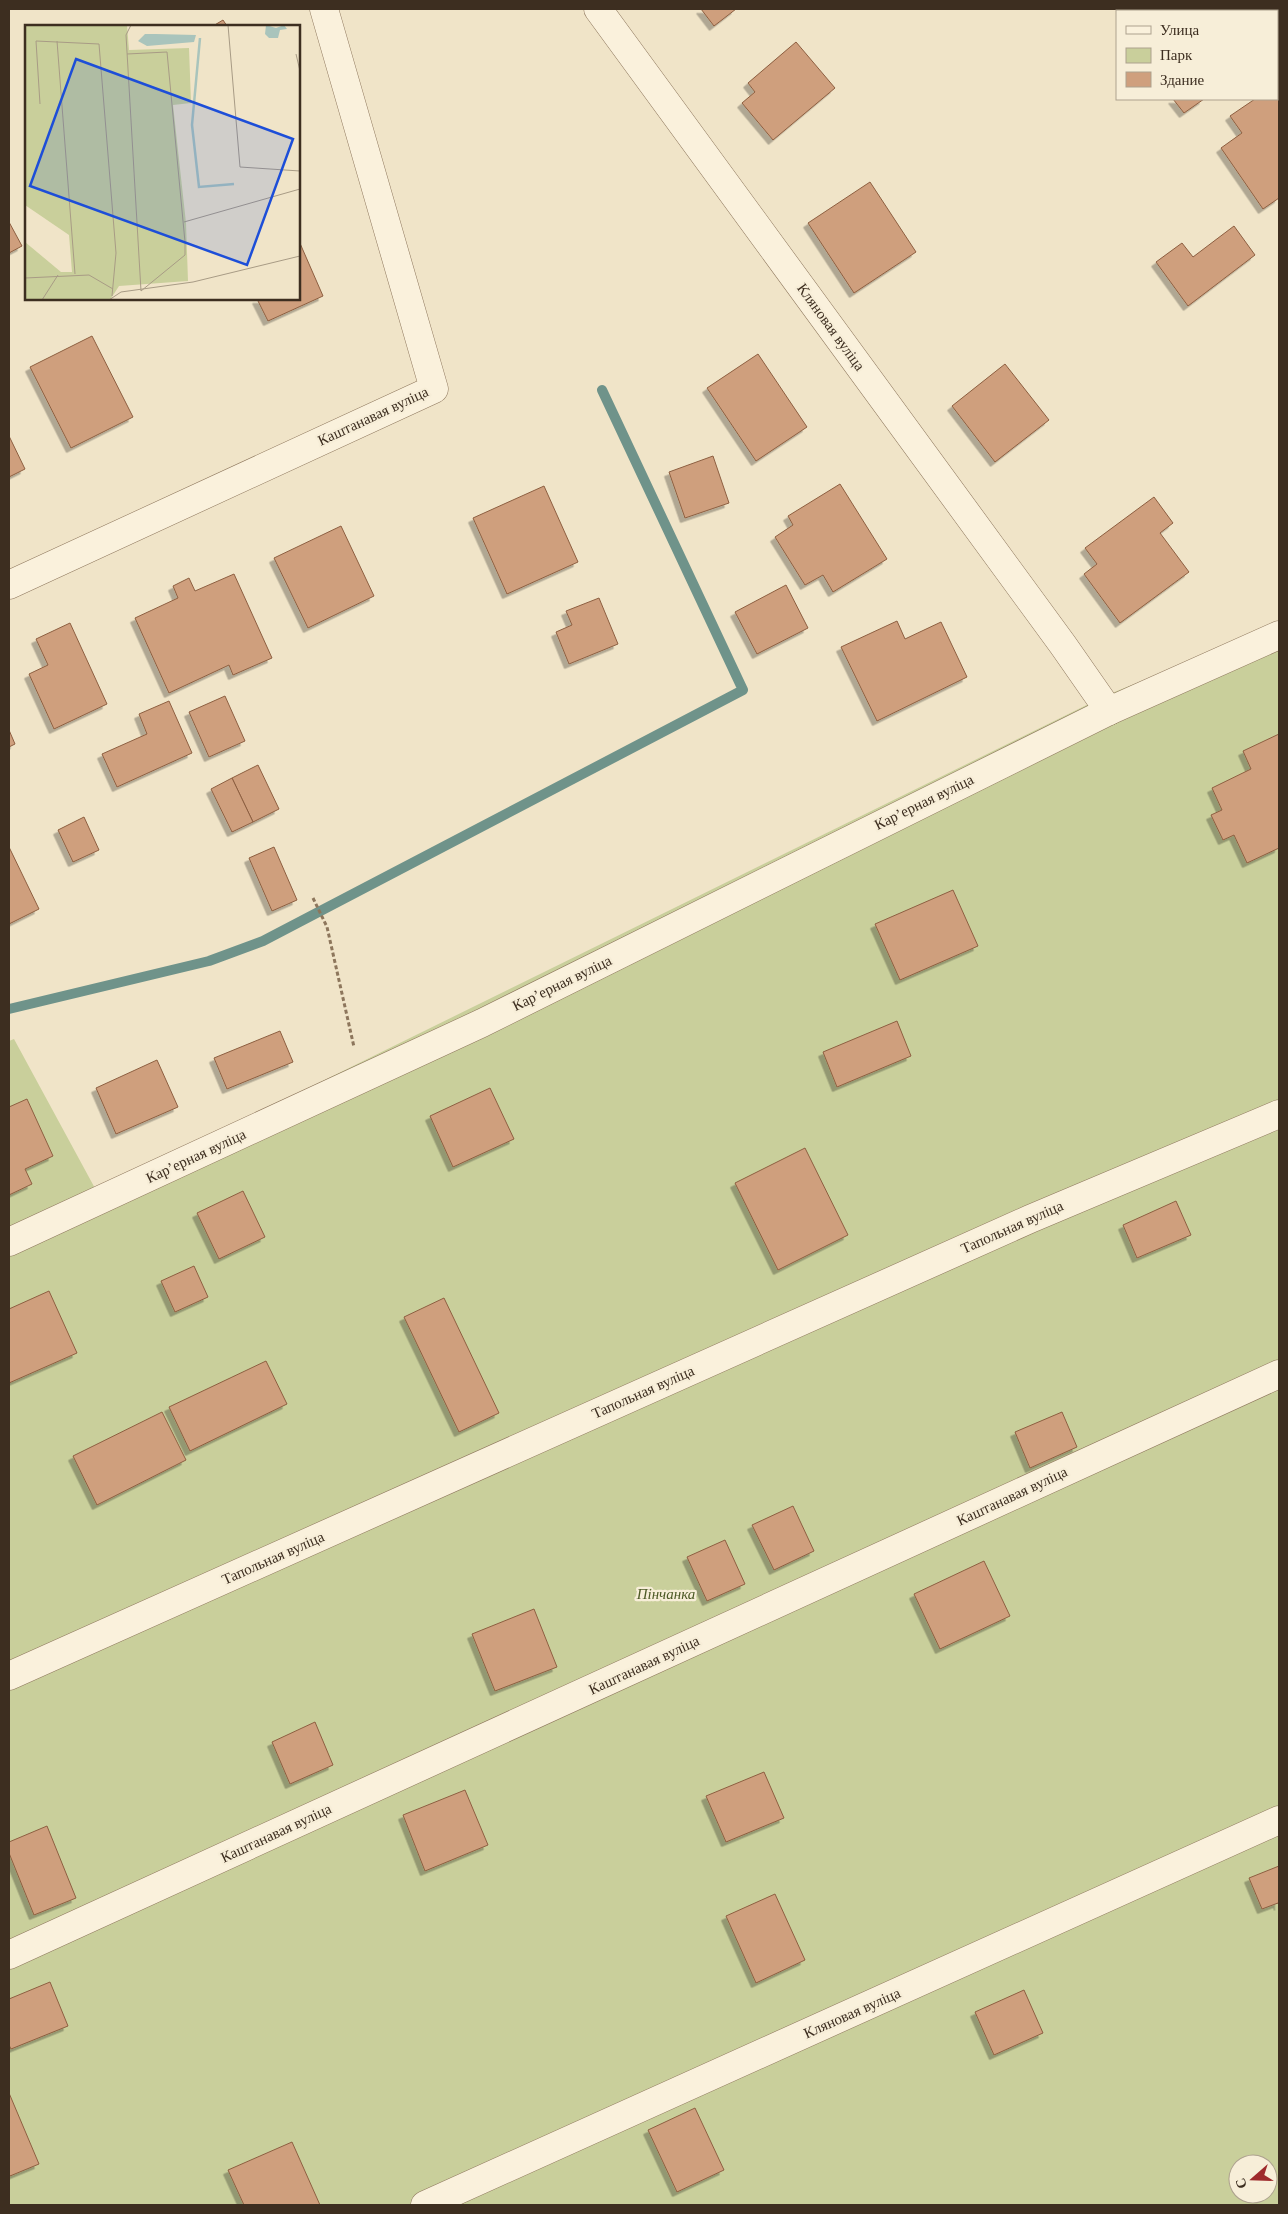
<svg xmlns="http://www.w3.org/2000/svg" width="1288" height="2214" font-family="'Times New Roman',serif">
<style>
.green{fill:#c9cf9b;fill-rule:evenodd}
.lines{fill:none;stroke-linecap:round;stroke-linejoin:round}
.stream{stroke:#6f938a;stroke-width:10}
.building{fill:#cf9f7d;stroke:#8d5f41;filter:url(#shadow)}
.minor-casing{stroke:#8d765c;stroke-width:29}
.path{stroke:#8d765c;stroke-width:3;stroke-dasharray:4 2.5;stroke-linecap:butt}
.minor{stroke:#faf1dc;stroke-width:28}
.labels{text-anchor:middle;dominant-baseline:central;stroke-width:4.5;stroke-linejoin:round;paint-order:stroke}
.street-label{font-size:15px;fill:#3d2e20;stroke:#f7eed8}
.park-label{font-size:15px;font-style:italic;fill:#4d5a26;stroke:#f7eed8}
.inset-river{fill:none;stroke:#a9c4bc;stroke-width:2.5}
.inset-road{fill:none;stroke:#a89b85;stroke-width:1}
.view{fill:#1d4ed8;fill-opacity:0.15;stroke:#1d4ed8;stroke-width:2.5}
.inset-edge{fill:none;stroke:#3d2e20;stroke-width:2.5}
</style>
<defs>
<filter id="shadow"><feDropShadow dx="-4.5" dy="4.5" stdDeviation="0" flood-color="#0004"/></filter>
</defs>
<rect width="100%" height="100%" fill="#f0e4c8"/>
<path class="green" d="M1279,626V2205H9V1041L14,1039L97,1192L1107,695ZM1238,2164H1268V2194H1238Z"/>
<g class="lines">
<path class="stream" d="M9,1009L209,961L263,941L743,690L602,390"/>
</g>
<g class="building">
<path d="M701,9H736L714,26Z"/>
<path d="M1208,9H1247L1243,11H1209Z"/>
<path d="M223,20L227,26H213Z"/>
<path d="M796,42L835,88L773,140L742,103L755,92L748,83Z"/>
<path d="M1279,82V198L1263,209L1221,148L1242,133L1230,116L1255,99H1277V84Z"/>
<path d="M1173,99H1204L1184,113Z"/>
<path d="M870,182L916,252L854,293L808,223Z"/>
<path d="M9,222L22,246L9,253Z"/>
<path d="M1234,226L1255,255L1188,306L1156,262L1182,243L1193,257Z"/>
<path d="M299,241L323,296L268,321L257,299H299Z"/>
<path d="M92,336L133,417L71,448L30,367Z"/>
<path d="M758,354L807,427L756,461L707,388Z"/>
<path d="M1005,364L1049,420L995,462L952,406Z"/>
<path d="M9,436L25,469L9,477Z"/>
<path d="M713,456L729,503L685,518L669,472Z"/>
<path d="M840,484L887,559L833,592L823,575L805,585L775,537L793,525L788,516Z"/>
<path d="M544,486L578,562L507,594L473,518Z"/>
<path d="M1154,497L1173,523L1160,533L1189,572L1120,623L1084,574L1097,564L1085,548Z"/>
<path d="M341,526L374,596L308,628L274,558Z"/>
<path d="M234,574L272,658L233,675L229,665L169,693L135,618L178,598L173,586L189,578L195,591Z"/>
<path d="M786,585L808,628L757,654L735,612Z"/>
<path d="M599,598L618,644L569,664L556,632L572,625L566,611Z"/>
<path d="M897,621L905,639L941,622L967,677L877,721L841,647Z"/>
<path d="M70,623L107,704L54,729L29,674L48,665L36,639Z"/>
<path d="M225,696L245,741L209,757L189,712Z"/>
<path d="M169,701L192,753L117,787L102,754L147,734L139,714Z"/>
<path d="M9,730L15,744L9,747Z"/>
<path d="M1279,734V848L1247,863L1234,835L1223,840L1211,815L1222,810L1212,788L1251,769L1243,751Z"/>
<path d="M258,765L279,809L253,822L232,778Z"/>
<path d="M232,778L253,822L232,832L211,789Z"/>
<path d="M84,817L99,850L73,862L58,830Z"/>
<path d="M9,847L39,909L9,924Z"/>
<path d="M274,847L297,900L272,911L249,858Z"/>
<path d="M953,890L978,946L900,980L875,924Z"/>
<path d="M897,1021L911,1056L837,1087L823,1052Z"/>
<path d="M280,1031L293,1062L227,1089L214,1058Z"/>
<path d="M157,1060L178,1107L116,1134L96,1088Z"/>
<path d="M490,1088L514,1139L453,1167L430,1116Z"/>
<path d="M27,1099L53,1156L25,1169L32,1184L9,1195V1107Z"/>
<path d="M805,1148L848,1235L778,1270L735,1183Z"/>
<path d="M243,1191L265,1237L219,1259L197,1213Z"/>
<path d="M1176,1201L1191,1235L1137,1258L1123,1225Z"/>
<path d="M194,1266L208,1297L175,1312L161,1281Z"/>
<path d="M49,1291L77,1353L9,1383V1309Z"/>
<path d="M444,1298L499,1413L459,1432L404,1317Z"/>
<path d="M266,1361L287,1404L190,1451L169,1407Z"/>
<path d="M162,1412L186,1460L97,1505L73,1456Z"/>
<path d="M1062,1412L1077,1447L1030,1468L1015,1432Z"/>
<path d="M793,1506L814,1551L774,1570L752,1525Z"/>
<path d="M725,1540L745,1584L707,1601L687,1557Z"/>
<path d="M984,1561L1010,1616L940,1649L914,1594Z"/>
<path d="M534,1609L557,1667L495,1691L472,1634Z"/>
<path d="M315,1722L333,1765L290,1784L272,1742Z"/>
<path d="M764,1772L784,1818L726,1842L706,1796Z"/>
<path d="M465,1790L488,1845L425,1871L403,1815Z"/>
<path d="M47,1826L76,1898L34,1915L9,1853V1842Z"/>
<path d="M1279,1866V1906L1278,1903L1262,1909L1249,1878Z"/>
<path d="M775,1894L805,1960L756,1983L726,1916Z"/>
<path d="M50,1982L68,2026L11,2049L9,2045V1999Z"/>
<path d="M1024,1990L1043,2033L994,2055L975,2012Z"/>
<path d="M9,2093L39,2164L10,2176L9,2174Z"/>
<path d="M695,2108L724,2170L677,2192L648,2130Z"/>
<path d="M292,2142L320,2205H244L228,2170Z"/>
</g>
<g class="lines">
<g class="minor-casing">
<g id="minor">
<path d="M598,9L1063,645L1109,711"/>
<path d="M9,585L434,389L324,9"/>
<path d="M9,1242L482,1023L1109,711L1279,635"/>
<path d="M9,1676L1030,1219L1279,1114"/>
<path d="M9,1955L1279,1374"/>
<path d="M425,2205L1279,1820"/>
</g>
</g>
<path class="path" d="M313,898L327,927L354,1047"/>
<use href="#minor" class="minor"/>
</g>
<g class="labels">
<g class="street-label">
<text transform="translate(831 327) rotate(54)">Кляновая вуліца</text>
<text transform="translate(373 416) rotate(-25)">Каштанавая вуліца</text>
<text transform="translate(924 802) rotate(-26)">Карʼерная вуліца</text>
<text transform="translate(562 983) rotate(-26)">Карʼерная вуліца</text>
<text transform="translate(196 1156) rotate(-25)">Карʼерная вуліца</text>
<text transform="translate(1012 1227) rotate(-24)">Тапольная вуліца</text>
<text transform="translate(643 1392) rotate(-24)">Тапольная вуліца</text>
<text transform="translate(1012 1496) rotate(-25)">Каштанавая вуліца</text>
<text transform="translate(273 1558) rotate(-24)">Тапольная вуліца</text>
<text transform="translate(644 1665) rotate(-25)">Каштанавая вуліца</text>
<text transform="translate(276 1833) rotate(-25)">Каштанавая вуліца</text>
<text transform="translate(852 2013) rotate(-24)">Кляновая вуліца</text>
</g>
<g class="park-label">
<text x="666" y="1594">Пінчанка</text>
</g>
</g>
<g transform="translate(25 25)">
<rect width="275" height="275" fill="#f0e4c8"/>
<path d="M0,0H102L104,25L164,23L166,78L148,80L161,198L163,256L94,261L85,275H0V217L36,247H47L44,210L0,180Z" fill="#c9cf9b"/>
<path d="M241,0L251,3L259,0L262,4L255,5L253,13H244L240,9ZM120,9H131L171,10L169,17L122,21L113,16Z" fill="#a9c4bc"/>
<path class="inset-river" d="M175,13L167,100L174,162L209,159"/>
<path class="inset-road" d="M106,0L101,10L116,266M203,0L215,142L275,146M32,16L50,249M102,29L142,27L160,217V230L116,266M271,29L275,46M15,79L11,16L74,19L91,228L87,271M159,197L275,164M0,253L64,250L88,264M17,275L33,250M84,275L96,267L168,257L275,231"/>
<path class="view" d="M51,34L268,114L222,240L5,161Z"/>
<rect width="275" height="275" class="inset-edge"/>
</g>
<rect width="1288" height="2214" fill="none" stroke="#3d2e20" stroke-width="20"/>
<rect x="1116" y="10" width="162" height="90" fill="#f7eed8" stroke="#ada18e"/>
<rect x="1126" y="26" width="25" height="8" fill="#faf1dc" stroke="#ada18e"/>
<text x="1160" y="35" font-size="15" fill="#3d2e20">Улица</text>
<rect x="1126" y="48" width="25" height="15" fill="#c9cf9b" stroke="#ada18e"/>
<text x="1160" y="60" font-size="15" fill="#3d2e20">Парк</text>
<rect x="1126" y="72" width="25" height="15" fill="#cf9f7d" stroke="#ada18e"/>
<text x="1160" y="85" font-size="15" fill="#3d2e20">Здание</text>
<g transform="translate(1253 2179) rotate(250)"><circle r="24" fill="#f7eed8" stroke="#ada18e"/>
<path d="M0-4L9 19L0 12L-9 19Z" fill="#9e2a2b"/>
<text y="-8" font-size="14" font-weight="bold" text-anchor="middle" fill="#3d2e20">С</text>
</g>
</svg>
